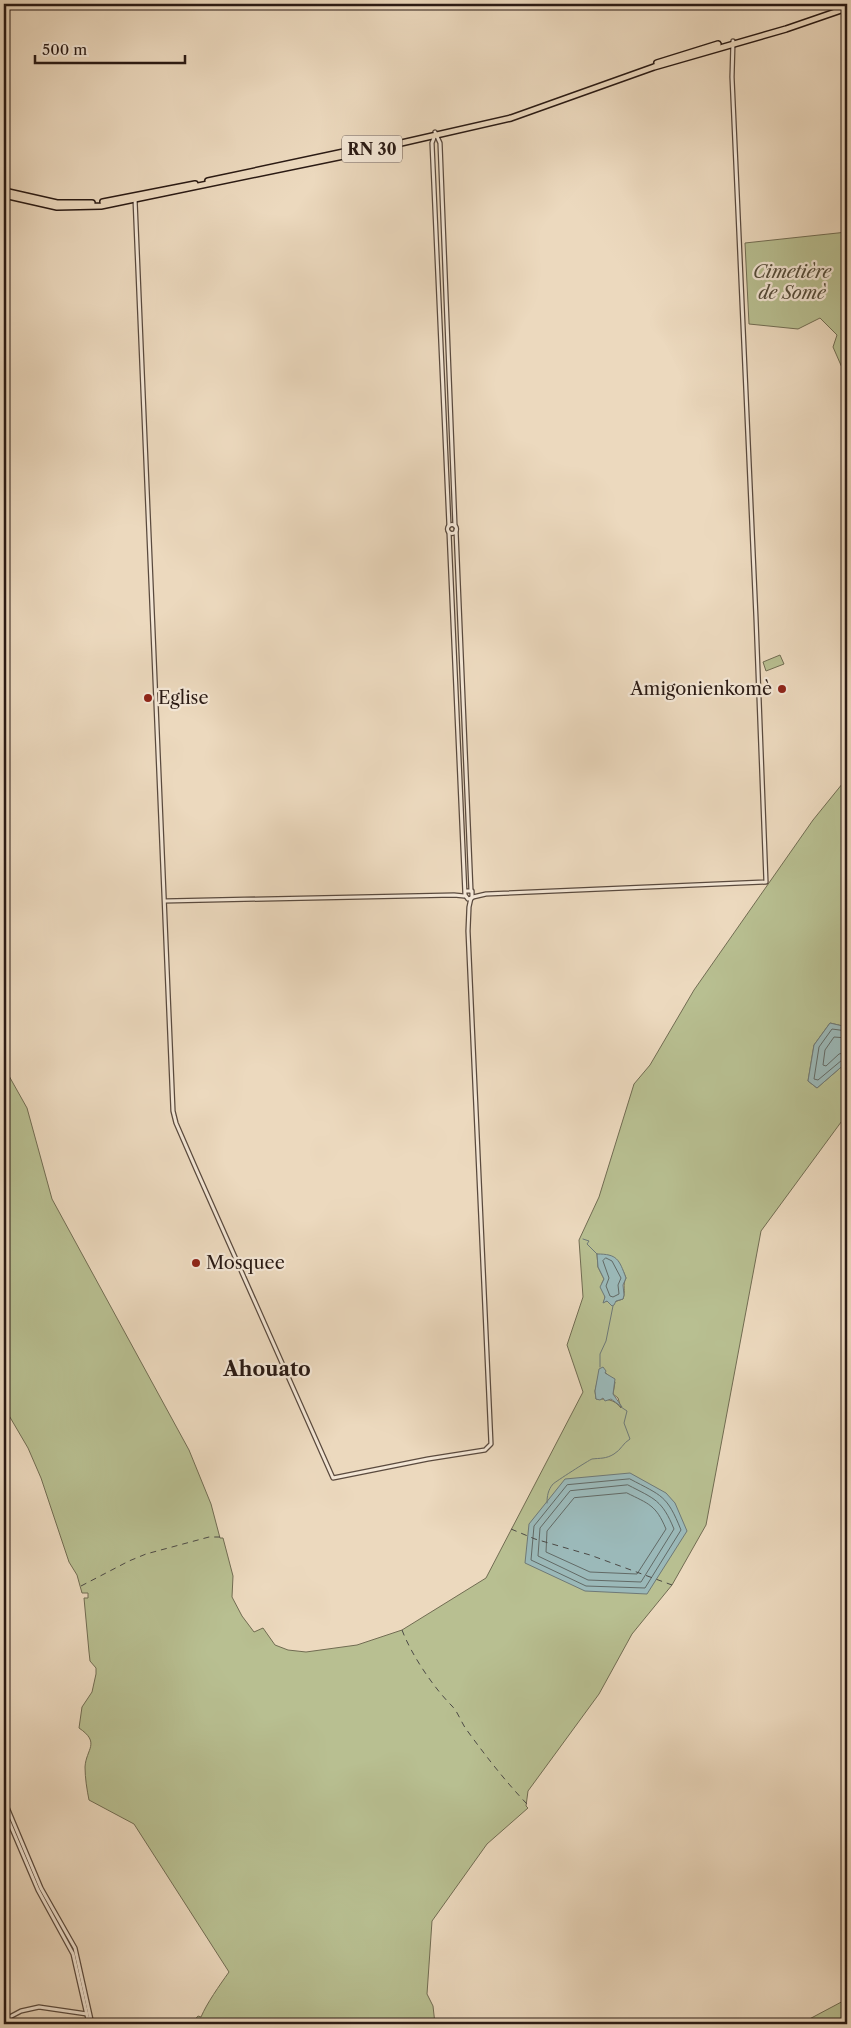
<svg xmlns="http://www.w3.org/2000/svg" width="851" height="2028" font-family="'Libre Caslon Text',serif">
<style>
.green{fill:#b8bf91;stroke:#716c52;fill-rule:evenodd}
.water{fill:#9bb9b9;stroke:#6e7977}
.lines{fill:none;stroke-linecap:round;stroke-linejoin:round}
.shore{stroke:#626a66;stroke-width:1}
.stream{stroke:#6e7977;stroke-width:1}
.ferry{stroke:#4c4a46;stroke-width:1;stroke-dasharray:6 5;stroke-linecap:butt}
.minor-casing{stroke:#5a4a3e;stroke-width:5.5}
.major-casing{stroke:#2a1a14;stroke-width:8}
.minor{stroke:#f3e6d5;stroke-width:3}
.major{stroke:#ecd9be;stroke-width:5}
.poi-dot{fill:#8f2418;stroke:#f3e6d5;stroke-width:2}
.labels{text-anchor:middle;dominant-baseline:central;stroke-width:4.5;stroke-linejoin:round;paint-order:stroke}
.shield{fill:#f3e6d5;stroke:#66574e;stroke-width:1}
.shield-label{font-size:16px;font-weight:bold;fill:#2a1a14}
.park-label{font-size:18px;font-style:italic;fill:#554c3a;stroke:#f3e6d5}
.poi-label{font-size:18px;fill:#2a1a14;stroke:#f3e6d5;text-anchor:start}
.quarter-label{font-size:20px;font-weight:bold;fill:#2a1a14;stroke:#f3e6d5}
</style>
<rect width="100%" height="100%" fill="#ecd9be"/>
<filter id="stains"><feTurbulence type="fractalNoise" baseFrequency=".004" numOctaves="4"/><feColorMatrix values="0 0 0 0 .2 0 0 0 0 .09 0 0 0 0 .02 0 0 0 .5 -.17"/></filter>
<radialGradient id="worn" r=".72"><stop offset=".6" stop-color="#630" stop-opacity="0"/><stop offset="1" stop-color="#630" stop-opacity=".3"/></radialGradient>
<g class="green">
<path d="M847,232V379L833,347L837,335L820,318L798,329L749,324L745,243Z"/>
<path d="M780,655L784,664L766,671L763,662Z"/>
<path d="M847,778V1027L830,1023L814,1045L808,1081L817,1088L847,1062V1114L761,1231L706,1525L672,1585L632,1634L599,1694L528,1791L526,1806L528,1808L487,1844L432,1921L427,1994L433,2006L435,2024H191L198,2016L201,2017C207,2003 219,1986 229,1972L134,1824L89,1800C87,1790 85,1778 85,1767C86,1749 101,1743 79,1728L82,1707L92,1692L96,1674V1668L90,1661L89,1652L84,1598H88V1593H82L77,1575L69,1562L41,1478L28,1448L4,1407V1067L27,1108L52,1199L189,1450L211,1504L220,1538H223L233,1576L232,1597L242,1616L254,1632L263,1628L275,1645L288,1650L306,1652L357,1645L402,1630L486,1578L583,1392L567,1345L583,1297L579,1240L599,1197L634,1084L650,1065L694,990L813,820ZM597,1254C612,1258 621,1263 626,1278C622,1285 626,1291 623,1299L611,1303L607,1301L604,1302L605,1297L602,1283L604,1279L598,1267ZM605,1372L615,1382L613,1394L618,1398L621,1408C614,1399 607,1399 596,1399L595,1391L599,1374Z"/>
<path d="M847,1999V2024H800Z"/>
</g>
<g class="water">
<path d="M830,1023L847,1027V1062L817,1088L808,1081L814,1045Z"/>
<path d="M597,1254C617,1254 619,1259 626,1278L623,1285L624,1295L623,1299L616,1301L614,1305L612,1306L607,1301L603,1303L605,1297L600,1287L604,1279L598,1267Z"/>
<path d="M603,1367L606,1371L605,1373L615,1379L613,1394L622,1407L611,1399L605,1401L603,1398L600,1400L596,1399L595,1391L599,1369Z"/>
<path d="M630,1473L666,1493L675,1503L687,1531L647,1594L585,1591L525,1563L529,1524L565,1479Z"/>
</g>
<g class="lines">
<g class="shore">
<path d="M847,1031L832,1029L819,1047L814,1079L818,1080L842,1060L847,1059"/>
<path d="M847,1038L834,1037L825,1050L823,1065L826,1066L839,1054L847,1052"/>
<path d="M606,1258L612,1261L621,1278L618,1285L619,1294L613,1297L610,1296L606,1286L609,1278L603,1261Z"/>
<path d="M630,1479C662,1496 667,1495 681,1530L645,1588L586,1586L531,1560L534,1526L567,1485Z"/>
<path d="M628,1485C655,1499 662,1500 674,1529L641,1582L588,1580L538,1556L540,1528L570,1491Z"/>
<path d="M627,1493C649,1504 656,1505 666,1529L637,1574L590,1572L546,1552L547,1531L574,1498Z"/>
</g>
<g class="stream">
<path d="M583,1239L589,1241L587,1244L597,1254"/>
<path d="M600,1367V1354L606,1341L613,1306"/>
<path d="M547,1503C547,1496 548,1490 553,1484C555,1482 589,1460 592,1459C600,1458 606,1459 614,1454C621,1450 623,1443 630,1439L624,1423L627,1411L621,1407"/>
</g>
<g class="ferry">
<path d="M511,1529L535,1539L590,1555L672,1585"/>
<path d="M81,1586L129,1561L146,1554L209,1537H220"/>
<path d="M402,1630C411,1654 433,1687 452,1706C458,1712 461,1722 466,1729C485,1755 505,1781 527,1804"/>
</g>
<g class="minor-casing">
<g id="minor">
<path d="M435,132L440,143L455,526"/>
<path d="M435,135L432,143L449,526"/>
<path d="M135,199L173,1111L176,1123L196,1169L333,1478L428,1459L485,1450L491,1444L468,931L469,907L471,898"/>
<circle cx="452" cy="529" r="4.5"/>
<path d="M456,530L471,891"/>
<path d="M449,532L465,895L468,899L472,898V891H466"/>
<path d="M473,897L486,894L766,882L756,618L732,77L733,41"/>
<path d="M165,901L454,895L464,896"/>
<path d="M4,1800L41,1888L75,1948L92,2024"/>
<path d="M4,1810L38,1890L73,1954L89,2024"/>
<path d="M4,2020L21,2011L39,2007L87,2014"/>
</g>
</g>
<g class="major-casing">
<g id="major">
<path d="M657,63L718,44"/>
<path d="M208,181L386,143"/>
<path d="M4,191L57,203H92"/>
<path d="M4,195L57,207L101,206L353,154L511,118L654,67L786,29L847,8"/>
<path d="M103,202L195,184"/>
</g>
</g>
<use href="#minor" class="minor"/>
<use href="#major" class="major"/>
</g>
<g class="poi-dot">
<circle cx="782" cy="689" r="5"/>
<circle cx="148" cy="698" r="5"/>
<circle cx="196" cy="1263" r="5"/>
</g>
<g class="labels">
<rect class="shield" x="342" y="135.5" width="60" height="27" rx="4"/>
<g class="shield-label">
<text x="372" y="149">RN 30</text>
</g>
<g class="park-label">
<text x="792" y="272">Cimetière<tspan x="792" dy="21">de Somè</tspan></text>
</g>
<g class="poi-label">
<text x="772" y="689" text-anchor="end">Amigonienkomè</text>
<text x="158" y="698">Eglise</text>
<text x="206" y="1263">Mosquee</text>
</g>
<g class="quarter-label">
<text x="267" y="1369">Ahouato</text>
</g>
</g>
<rect width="851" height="2028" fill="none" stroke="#ecd9be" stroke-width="20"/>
<rect x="5" y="5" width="841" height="2018" fill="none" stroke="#2a1a14" stroke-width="2.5"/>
<rect x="10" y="10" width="831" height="2008" fill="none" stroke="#2a1a14"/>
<path d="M35 55v8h150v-8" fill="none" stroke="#2a1a14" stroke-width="2.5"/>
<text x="42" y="55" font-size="15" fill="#2a1a14" stroke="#f3e6d5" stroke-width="4" paint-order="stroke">500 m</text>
<rect width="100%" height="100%" filter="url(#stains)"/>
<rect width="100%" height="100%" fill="url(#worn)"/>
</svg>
